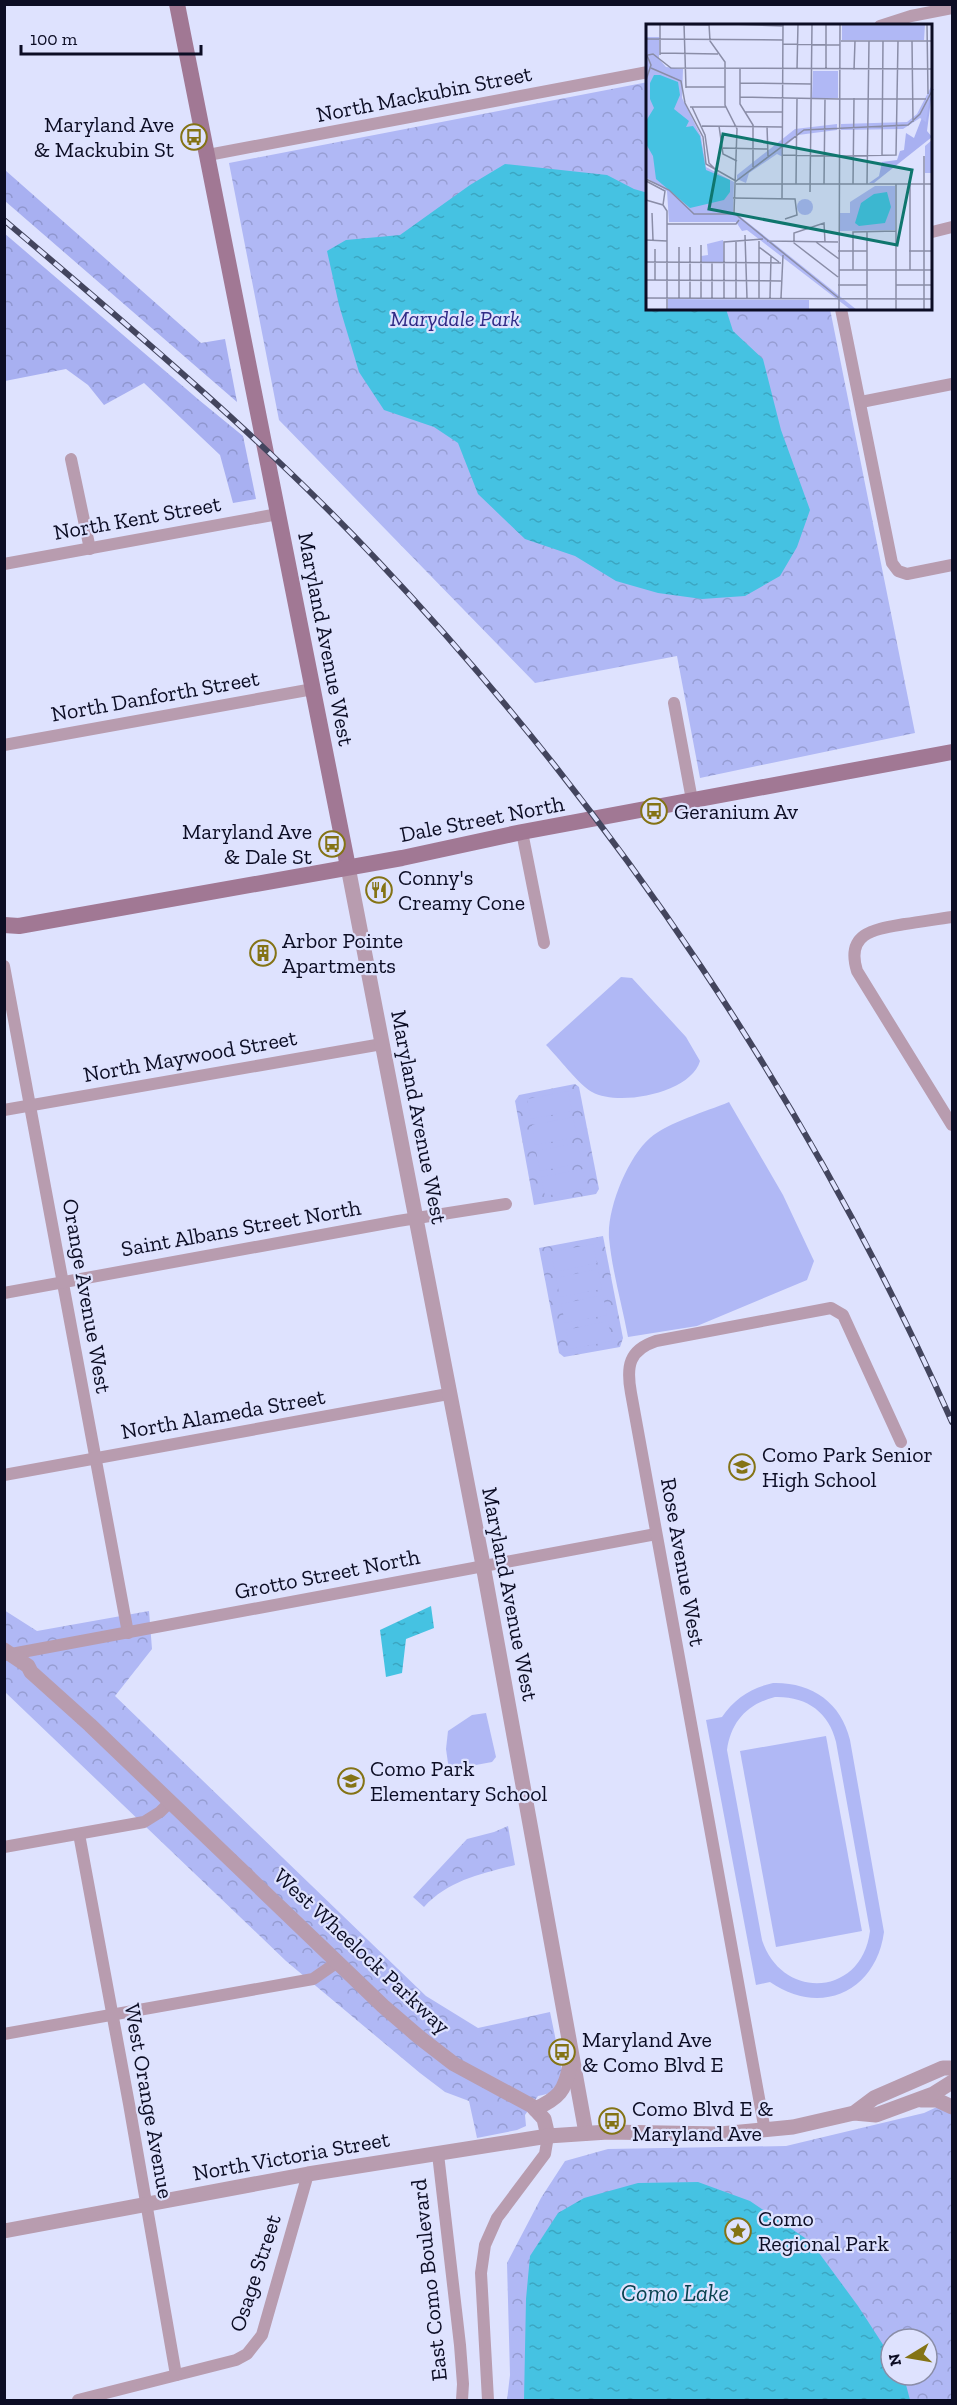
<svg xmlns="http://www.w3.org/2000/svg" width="957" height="2405" font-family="'Zilla Slab',serif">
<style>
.forest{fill:url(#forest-crowns)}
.park{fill:url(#park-crowns);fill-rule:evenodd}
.pitch{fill:#b0b8f5;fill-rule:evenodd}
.water{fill:url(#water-ripples)}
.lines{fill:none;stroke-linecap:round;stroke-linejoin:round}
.minor{stroke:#b89caf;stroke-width:12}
.tertiary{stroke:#b89caf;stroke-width:15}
.secondary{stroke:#a17894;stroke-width:16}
.rail-casing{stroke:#43455e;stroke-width:6}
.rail{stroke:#dee2fe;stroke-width:4;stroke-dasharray:11;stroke-linecap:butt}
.labels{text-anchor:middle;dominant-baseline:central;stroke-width:4.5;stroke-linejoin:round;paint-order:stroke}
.street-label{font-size:22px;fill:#0c0d24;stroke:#dee2fe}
.poi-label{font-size:22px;fill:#0c0d24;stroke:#dee2fe;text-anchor:start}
.park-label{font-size:22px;font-style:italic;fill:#302a86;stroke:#dee2fe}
.water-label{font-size:24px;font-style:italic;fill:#07414e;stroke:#dee2fe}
.inset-road{fill:none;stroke:#8a8da7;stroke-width:1.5}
.view{fill:#0f766e;fill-opacity:0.15;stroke:#0f766e;stroke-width:3}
.inset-edge{fill:none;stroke:#0c0d24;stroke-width:3}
</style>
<defs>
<pattern id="forest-crowns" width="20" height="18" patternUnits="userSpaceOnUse" patternTransform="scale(1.5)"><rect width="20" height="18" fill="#a8b0f1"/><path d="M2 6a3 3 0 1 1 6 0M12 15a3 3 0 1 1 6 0" fill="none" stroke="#8f96ce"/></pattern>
<pattern id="park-crowns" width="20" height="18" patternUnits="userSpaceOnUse" patternTransform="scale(1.5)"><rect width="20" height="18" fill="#b0b8f5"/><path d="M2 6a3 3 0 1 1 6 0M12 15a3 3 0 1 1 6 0" fill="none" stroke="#969dd2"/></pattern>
<pattern id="water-ripples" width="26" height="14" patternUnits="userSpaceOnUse" patternTransform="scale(1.5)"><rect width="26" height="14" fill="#45c2e2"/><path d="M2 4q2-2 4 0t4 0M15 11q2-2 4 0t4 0" fill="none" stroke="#3ba6c2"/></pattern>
</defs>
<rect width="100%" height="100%" fill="#dee2fe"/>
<g class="forest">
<path d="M5,170L201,343L225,339L237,402L5,201Z"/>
<path d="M4,233L199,400L243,436L256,499L233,503L220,455L144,383L104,405L88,385L66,369L5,381Z"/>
</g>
<g class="park">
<path d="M648,82V309H830L915,733L700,778L677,656L535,683L279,420L229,163Z"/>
<path d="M575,1084L579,1087L599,1189L596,1194L534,1205L515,1101L519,1095Z"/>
<path d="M603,1236L623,1338L620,1347L564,1357L559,1353L539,1248Z"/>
<path d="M4,1610L37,1631L149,1611L152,1649L115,1696L426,1996L478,2028L550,2012L563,2075C558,2088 552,2094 538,2096L525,2115L526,2126L517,2130L477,2138L469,2101L445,2092L420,2073L286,1961L5,1692Z"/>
<path d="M508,1826L515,1865C481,1874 449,1880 424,1907L413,1897L467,1839L494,1832Z"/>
<path d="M952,2100V2400H507L510,2375L507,2263L541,2198L565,2161L608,2149L786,2146L924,2113ZM891,2339H927V2375H891Z"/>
</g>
<g class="pitch">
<path d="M621,977L632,978L686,1037L700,1061C691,1093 619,1107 592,1092C577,1083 559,1058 546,1045Z"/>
<path d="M568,1091L572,1111L531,1119L527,1099Z"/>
<path d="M729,1102L783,1195L814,1261L807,1280L697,1326L628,1337C622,1305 612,1270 609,1238C607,1208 628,1157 650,1138C669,1122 705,1112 729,1102Z"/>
<path d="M573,1117L577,1137L535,1145L532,1125Z"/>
<path d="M578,1143L582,1163L540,1171L536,1151Z"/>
<path d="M583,1169L587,1188L545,1196L541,1177Z"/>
<path d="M593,1244L597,1263L555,1272L551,1252Z"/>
<path d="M598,1269L602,1289L560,1297L556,1278Z"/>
<path d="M603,1295L607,1315L565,1323L561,1304Z"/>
<path d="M608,1321L612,1341L570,1349L566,1330Z"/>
<path d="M773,1683C811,1682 841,1702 850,1740L884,1932C876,1992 820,2017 770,1982L756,1985L706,1720L722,1717C735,1698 751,1688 773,1683ZM775,1697C806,1696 829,1712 836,1742L870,1931C862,1997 782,2001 762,1940L727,1750C731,1722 747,1704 775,1697Z"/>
<path d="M486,1713L496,1757L492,1762L449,1770L446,1749L448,1731L472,1715Z"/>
<path d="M826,1736L862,1931L776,1947L740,1751Z"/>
</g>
<g class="water">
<path d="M505,164L607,175L634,189L648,193V309H726L733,331L763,359L781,430L810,510L797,547L780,576L745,596L702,599L658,593L616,581L575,556L525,539L478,494L458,443L434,427L384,410L359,372L339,305L327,251L346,240L400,235L470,185Z"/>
<path d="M431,1606L434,1628L406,1639L402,1673L386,1677L380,1630Z"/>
<path d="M698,2182L750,2201L811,2242L858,2306L891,2357V2375H902L904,2377L910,2400H524L526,2299L530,2256L558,2213L584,2198L638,2183Z"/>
</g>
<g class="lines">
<g class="minor">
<path d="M880,26L911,16L952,8"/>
<path d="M208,155L648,72"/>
<path d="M932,232L952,227"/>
<path d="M841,309L892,563L898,571L907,574L952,565"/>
<path d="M861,402L952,384"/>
<path d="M71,459L90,549"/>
<path d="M4,564L278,514"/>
<path d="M674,703L692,800"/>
<path d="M4,745L313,689"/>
<path d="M522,832L544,943"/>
<path d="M952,917C937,919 921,922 905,924C876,929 845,932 857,971L952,1125"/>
<path d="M4,966L128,1633"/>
<path d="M4,1110L382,1044"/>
<path d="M4,1293L398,1221L506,1204"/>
<path d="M4,1475L448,1394"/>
<path d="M6,1655L656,1534"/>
<path d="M79,1834L129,2104L176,2375"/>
<path d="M4,1847L144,1822L160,1812L170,1802"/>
<path d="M4,2034L313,1979L336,1963"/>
<path d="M765,2131L631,1393C626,1366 629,1350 656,1341L831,1308L843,1315L901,1442"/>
<path d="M438,2154L460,2345L463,2384L462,2400"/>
<path d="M78,2400L236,2360L247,2354L262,2335L308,2174"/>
<path d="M488,2400L481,2273L485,2245L497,2218L545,2154L548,2136"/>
</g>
<g class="tertiary">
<path d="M348,867L483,1565L586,2133"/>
<path d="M4,1650L28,1666L31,1672L90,1725L383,2006L419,2037L454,2064L532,2106L544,2119L548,2136"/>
<path d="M921,2100H937L952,2107"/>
<path d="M535,2109C559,2098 565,2091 570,2065"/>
<path d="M854,2113L876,2115L933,2094L952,2082"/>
<path d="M4,2231L308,2174L548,2136L608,2132L720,2134L793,2127L854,2113L874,2098L943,2068H952"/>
</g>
<g class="secondary">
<path d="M177,4L348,867"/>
<path d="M4,925L19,926L402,858L522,832L952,752"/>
</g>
<g class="rail-casing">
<path id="rail" d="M4,220C132,329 262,438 377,560C616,813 811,1105 952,1422"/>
</g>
<use href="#rail" class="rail"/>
</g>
<defs>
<g id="bus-ring" transform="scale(1.35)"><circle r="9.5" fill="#dee2fe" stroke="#847315" stroke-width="1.5"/><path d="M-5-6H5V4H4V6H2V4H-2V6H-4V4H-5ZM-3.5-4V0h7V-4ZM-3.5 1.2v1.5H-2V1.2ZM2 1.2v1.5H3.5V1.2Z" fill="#847315"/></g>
<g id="restaurant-ring" transform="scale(1.35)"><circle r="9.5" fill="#dee2fe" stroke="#847315" stroke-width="1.5"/><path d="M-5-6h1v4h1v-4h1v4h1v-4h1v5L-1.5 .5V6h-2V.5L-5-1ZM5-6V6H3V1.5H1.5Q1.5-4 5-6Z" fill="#847315"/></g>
<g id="building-ring" transform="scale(1.35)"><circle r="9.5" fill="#dee2fe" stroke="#847315" stroke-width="1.5"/><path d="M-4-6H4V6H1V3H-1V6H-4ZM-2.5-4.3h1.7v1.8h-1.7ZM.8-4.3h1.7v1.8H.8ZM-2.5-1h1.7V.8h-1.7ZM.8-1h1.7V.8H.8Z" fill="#847315"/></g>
<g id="school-ring" transform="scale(1.35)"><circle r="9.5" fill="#dee2fe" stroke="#847315" stroke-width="1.5"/><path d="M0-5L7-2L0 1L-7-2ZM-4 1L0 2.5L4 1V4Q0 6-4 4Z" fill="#847315"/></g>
<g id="sight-ring" transform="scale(1.35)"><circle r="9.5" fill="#dee2fe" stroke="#847315" stroke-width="1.5"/><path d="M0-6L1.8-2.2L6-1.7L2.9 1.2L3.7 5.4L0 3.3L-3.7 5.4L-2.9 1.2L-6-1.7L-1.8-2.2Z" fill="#847315"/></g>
</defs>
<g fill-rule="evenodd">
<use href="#bus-ring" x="194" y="137"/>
<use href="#bus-ring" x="654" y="811"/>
<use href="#bus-ring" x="332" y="844"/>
<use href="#restaurant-ring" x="379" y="890"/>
<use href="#building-ring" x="263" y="953"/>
<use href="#school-ring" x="742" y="1467"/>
<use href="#school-ring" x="351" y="1781"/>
<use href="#bus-ring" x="562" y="2052"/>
<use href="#bus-ring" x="612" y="2121"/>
<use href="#sight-ring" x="738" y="2231"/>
</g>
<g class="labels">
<g class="street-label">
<text transform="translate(424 94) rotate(-11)">North Mackubin Street</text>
<text transform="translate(137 518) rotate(-10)">North Kent Street</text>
<text transform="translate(326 639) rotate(79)">Maryland Avenue West</text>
<text transform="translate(155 696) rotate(-10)">North Danforth Street</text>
<text transform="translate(482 819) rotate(-11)">Dale Street North</text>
<text transform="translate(190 1056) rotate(-10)">North Maywood Street</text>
<text transform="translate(419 1117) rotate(79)">Maryland Avenue West</text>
<text transform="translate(241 1228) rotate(-10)">Saint Albans Street North</text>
<text transform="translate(87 1296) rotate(80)">Orange Avenue West</text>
<text transform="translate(223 1414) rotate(-10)">North Alameda Street</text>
<text transform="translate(683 1562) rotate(80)">Rose Avenue West</text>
<text transform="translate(327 1574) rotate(-11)">Grotto Street North</text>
<text transform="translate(510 1594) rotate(79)">Maryland Avenue West</text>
<text transform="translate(362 1951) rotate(43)">West Wheelock Parkway</text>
<text transform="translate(149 2101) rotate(80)">West Orange Avenue</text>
<text transform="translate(291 2156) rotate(-10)">North Victoria Street</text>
<text transform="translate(255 2273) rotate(-72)">Osage Street</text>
<text transform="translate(429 2280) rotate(-96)">East Como Boulevard</text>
</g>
<g class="poi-label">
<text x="174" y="124" text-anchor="end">Maryland Ave<tspan x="174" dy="25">&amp; Mackubin St</tspan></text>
<text x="674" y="811">Geranium Av</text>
<text x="312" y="831" text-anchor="end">Maryland Ave<tspan x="312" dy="25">&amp; Dale St</tspan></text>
<text x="398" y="877">Conny's<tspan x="398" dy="25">Creamy Cone</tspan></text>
<text x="282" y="940">Arbor Pointe<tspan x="282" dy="25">Apartments</tspan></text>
<text x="762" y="1454">Como Park Senior<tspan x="762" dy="25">High School</tspan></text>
<text x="370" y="1768">Como Park<tspan x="370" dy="25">Elementary School</tspan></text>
<text x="582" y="2039">Maryland Ave<tspan x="582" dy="25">&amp; Como Blvd E</tspan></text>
<text x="632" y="2108">Como Blvd E &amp;<tspan x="632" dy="25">Maryland Ave</tspan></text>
<text x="758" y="2218">Como<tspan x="758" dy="25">Regional Park</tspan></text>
</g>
<g class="park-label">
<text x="455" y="318">Marydale Park</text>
</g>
<g class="water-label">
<text x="675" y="2292">Como Lake</text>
</g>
</g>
<g transform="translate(646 24)">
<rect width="286" height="286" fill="#dee2fe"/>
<path d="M286,68L281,107L286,113L228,159H223L233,152L236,138L251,136L254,127L258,126L260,109L268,114Z" fill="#a8b0f1"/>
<path d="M196,0H279L278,16H196ZM22,275L163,276V286H22Z" fill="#b0b8f5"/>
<path d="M0,13H13V35L20,43L37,45L36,74L55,112L60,143L88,158L87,191L91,190L211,286H205L101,206L96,207L90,198H23L21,167L1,154ZM167,47H192V74H166ZM286,61L280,98L274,94L257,105L195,106V100L261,98L271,90ZM191,100V106L152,111L137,124V133L131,130L103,149L100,159L91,155V151L149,105ZM286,116V149H279V122ZM229,162H249V206L194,207V189H204V178ZM77,216L78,238H55V232L62,231L61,220Z" fill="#b0b8f5"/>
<path d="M151 183a8 8 0 1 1 16 0a8 8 0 1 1-16 0Z" fill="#b0b8f5"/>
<path d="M14,51L32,58L34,71L28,85L43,97L40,103L47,102L54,112L60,146L84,156V168L78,176L44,184L10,155L7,132L0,120V97L8,84L4,75V59L8,51ZM241,168L245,183L239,199L213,202L209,199L215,179L228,170Z" fill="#45c2e2"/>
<path class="inset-road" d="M0,0L63,1M38,0L40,64M63,0L64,17L79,38V81L91,105L88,189L194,275M86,0L137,2M281,0L282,70M0,15L137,16M195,17H287M266,17L267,98M137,20L194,21M0,29L5,41L0,56M14,29L72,30M2,31L7,30L25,44L287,45M14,31V0M5,44L35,57L39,79L57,113L60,140L90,157L158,106L262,101L274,90L287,65M94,45V80L107,101V143M151,45L152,0M180,45V0M208,46L209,17M94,59L165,60M40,63H79M94,73L193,75M194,75H280M44,83H80M46,83L59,111L63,139L69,145M99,88H136M56,102L136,103M73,102L77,130L91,137M121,102L122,132M77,124L121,125M136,131L192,132M236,131L237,17M0,132V155M193,132L250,131L252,17M0,155L23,166L48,190H89M0,157L19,167L17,181M90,160H192M150,160L151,75M178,160L179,75M192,160H287M207,160L208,74M221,160L223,17M164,168L166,0M87,174L149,175L151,191L139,195M136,174L137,0M0,176L17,181L21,187V286M6,189L7,216M21,200H90L93,196M221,208V286M99,211L101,274M0,216L21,217M121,217L192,218M170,218L193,235M179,218L178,199L148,209V219L192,253M113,223L133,238M192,227H221M263,227H287M0,238L135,239M193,246H287M207,246V208L250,207M264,246V160M0,256L135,257M9,256V225M192,261H221M250,261H287M0,274L287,275M113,274V217M124,274L125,232M135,274L137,231M33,275V223M44,275V223M55,275V221M66,275V238M78,275V218L117,215M90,275V217M193,286L194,0M250,286V160M278,286V132"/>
<path class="view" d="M77,110L266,146L251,221L63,185Z"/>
<rect width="286" height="286" class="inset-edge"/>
</g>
<rect width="957" height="2405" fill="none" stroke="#0c0d24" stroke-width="12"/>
<g transform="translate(909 2357) rotate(259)"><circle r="28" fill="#dee2fe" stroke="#8a8da7" stroke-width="1.5"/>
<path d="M0-4.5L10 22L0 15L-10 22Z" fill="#847315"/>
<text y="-9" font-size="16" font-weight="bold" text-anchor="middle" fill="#0c0d24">N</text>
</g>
<path d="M21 45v9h180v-9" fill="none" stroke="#0c0d24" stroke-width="3"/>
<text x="30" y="45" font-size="18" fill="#0c0d24" stroke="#dee2fe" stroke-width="4.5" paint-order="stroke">100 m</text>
</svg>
